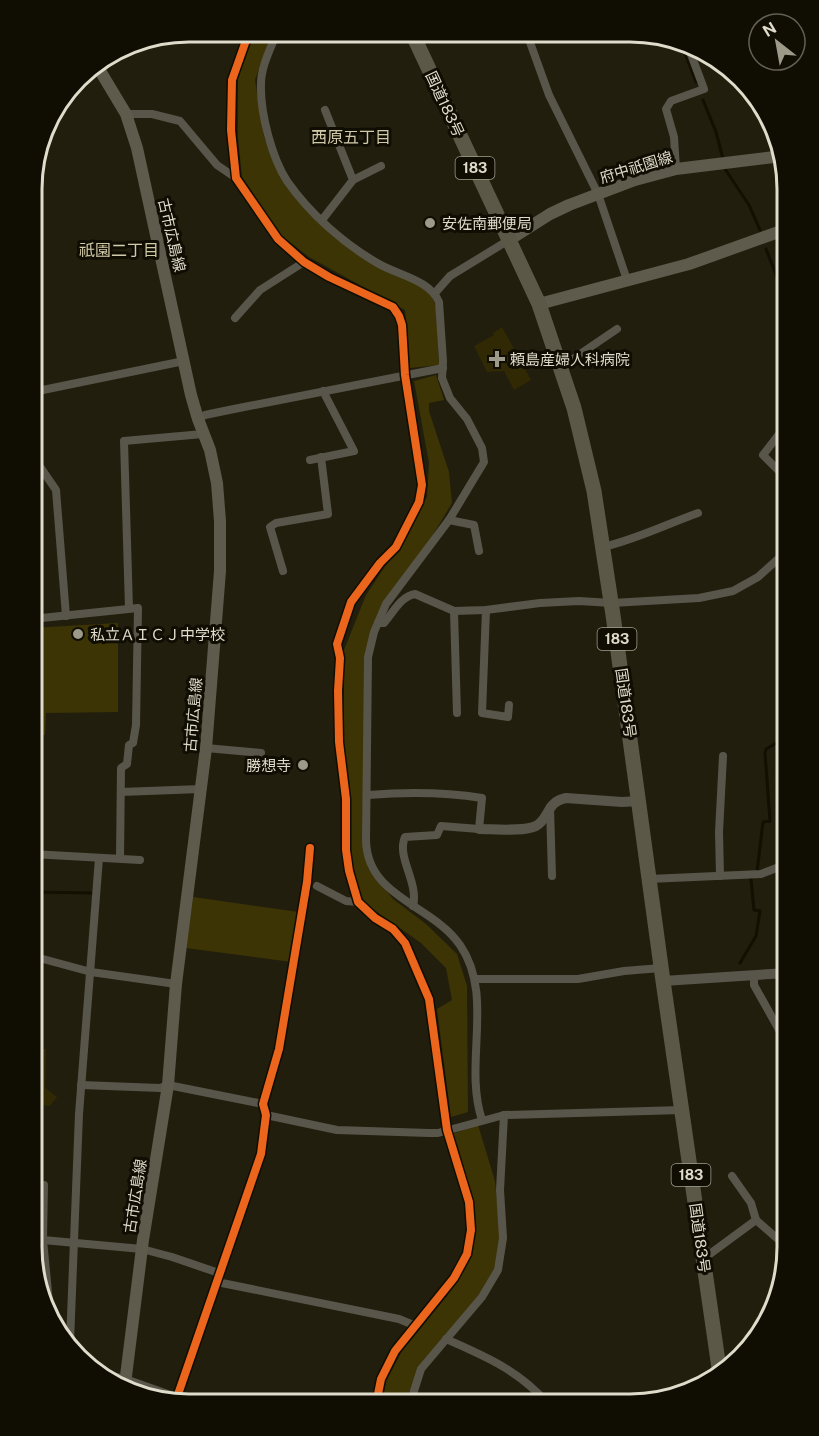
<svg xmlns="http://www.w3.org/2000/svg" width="819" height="1436" font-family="'Public Sans','Noto Sans JP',sans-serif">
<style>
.built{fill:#312904}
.green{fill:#3c3404}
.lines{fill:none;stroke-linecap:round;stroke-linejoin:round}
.stream{stroke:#130f01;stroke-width:3}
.minor{stroke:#58554a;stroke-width:8}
.tertiary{stroke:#58554a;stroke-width:10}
.secondary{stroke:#5e5a4c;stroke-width:12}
.trunk{stroke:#5c5847;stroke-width:15}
.cycleway-casing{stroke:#100d03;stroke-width:11}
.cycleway{stroke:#eb651d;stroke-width:8}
.poi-dot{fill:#9d9a89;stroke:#100d03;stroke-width:2}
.labels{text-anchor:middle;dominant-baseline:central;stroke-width:6;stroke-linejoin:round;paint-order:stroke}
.shield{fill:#100d03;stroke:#a19e8f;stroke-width:1.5}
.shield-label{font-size:14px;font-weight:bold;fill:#dfdccb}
.street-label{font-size:15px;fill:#dfdccb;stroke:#100d03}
.poi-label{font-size:15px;fill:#dfdccb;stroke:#100d03;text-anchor:start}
.neighbourhood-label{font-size:16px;fill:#d1caa8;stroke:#100d03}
.rim{fill:none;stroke:#dfdccb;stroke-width:3}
</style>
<rect width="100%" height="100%" fill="#221e0e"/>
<g class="built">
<path d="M502,327L531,380L514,390L504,371L487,372L474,346L494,335L493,333Z"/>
<path d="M32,1048L46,1049L45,1088L57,1097L50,1106L32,1104Z"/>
</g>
<g class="green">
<path d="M255,32H273L255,80L264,137L283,180L335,237L430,292L436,307L439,365L410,368L405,310L309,257L282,236L242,177L238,137V78Z"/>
<path d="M436,375L444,400L429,403V411L449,472L452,503L431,538L385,601L365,652L364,817L368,868L393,899L426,924L457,954L467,986L468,1112L451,1117L437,1009L452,1000L446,968L421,943L363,902L350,859L344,749V650L366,595L402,541L427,497L429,463L414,381Z"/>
<path d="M118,623V712L46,713L45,735L32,734V628Z"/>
<path d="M193,897L299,912L292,962L186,948Z"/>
<path d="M478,1125L495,1181L500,1233L496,1270L472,1305L420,1367L409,1404H382L386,1381L402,1351L447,1296L468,1261L476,1227L469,1188L452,1134Z"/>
</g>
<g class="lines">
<g class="stream">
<path d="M682,45L696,82"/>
<path d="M703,100L716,132L723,159"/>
<path d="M725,169L749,205L760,230"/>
<path d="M766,249L777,277L787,285"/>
<path d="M32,774L40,775L36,825L37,851"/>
<path d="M37,860L36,892L91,893"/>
<path d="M757,872L763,822L770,821L765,753L766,749L787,737"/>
<path d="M740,963L756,936L760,911L754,910L751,879"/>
</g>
<g class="minor">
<path d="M249,32L232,80L231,130L236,178L278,239L304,262L329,277L393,307L399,316L402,325L405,375L422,485L419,502L396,547L380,563L351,602L337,644L340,658L338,691L339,742L346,799V850L349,871L358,902L375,918L393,929L405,943L429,999L447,1130L469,1202L471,1230L467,1254L454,1278L395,1351L381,1379L376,1404"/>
<path d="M277,32C271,48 261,66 261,84C260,113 272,158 287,181C310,214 344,244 379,264C398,275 430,280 439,302L443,361L442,378L450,398L467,419L482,448L484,462L449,520L386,604L374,632L368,657L366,840C367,898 432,904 460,945C495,996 463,1063 482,1120"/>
<path d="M527,34L549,95L598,194L627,280"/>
<path d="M126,114H152L180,121L217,165L236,178"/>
<path d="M676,169L674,137L666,109L671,101L704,89L689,49"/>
<path d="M353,180L381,166"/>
<path d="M322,220L353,180L325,110"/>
<path d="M435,293L450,276L509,240"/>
<path d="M235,318L260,290L304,262"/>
<path d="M561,367L617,329"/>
<path d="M33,392L184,361"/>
<path d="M198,419L205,415L229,410L443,368"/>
<path d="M32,455L56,490L66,616"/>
<path d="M310,460L354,451L323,391"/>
<path d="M787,479L763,455L787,424"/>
<path d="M449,520L474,525L479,551"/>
<path d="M603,547C635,540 667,524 698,513"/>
<path d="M778,562L787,575"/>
<path d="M283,571L270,527L276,523L328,514L321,457"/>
<path d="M129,608L124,441L203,434"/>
<path d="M486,610L482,713L508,717L509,705"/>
<path d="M454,611L457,713"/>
<path d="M32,619L138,608L136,725L133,743L129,745L127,764L121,768L120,858"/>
<path d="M378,623H384C393,613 401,596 415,594L454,611L486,610L540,603L579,601L612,603L699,598L733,591L758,577L787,551"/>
<path d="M206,748L261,753"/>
<path d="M786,785L787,784"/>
<path d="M121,792L201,789"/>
<path d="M368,795C406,792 444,792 482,798L479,829L441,826L437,835L405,837C396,857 419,882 413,906"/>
<path d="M550,807L552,876"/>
<path d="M32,854L140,860"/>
<path d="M720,876L719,832L723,756"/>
<path d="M649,879L761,874L787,864"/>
<path d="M317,886L346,901L358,902"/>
<path d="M32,956L91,972L176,984"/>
<path d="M754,975V985L787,1044"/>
<path d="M475,979H578L624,971L661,968"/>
<path d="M81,1085L160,1088L168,1085L263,1104"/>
<path d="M266,1115L337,1130L429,1133H438L504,1115L682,1110"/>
<path d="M44,1185L43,1240L50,1313"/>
<path d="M756,1220L787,1247"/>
<path d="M43,1240L142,1249L172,1257L219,1273"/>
<path d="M703,1259L756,1220L751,1203L732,1176"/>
<path d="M217,1282L399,1319L416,1326"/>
<path d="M446,1339C485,1356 520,1371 548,1404"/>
<path d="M70,1342L79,1114L99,858"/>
<path d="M176,1403L261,1154L266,1115L263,1104L279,1049L307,882L310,848"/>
<path d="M412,1404L414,1391L421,1369L482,1297L498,1270L503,1238L500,1190L504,1115"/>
</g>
<g class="tertiary">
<path d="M479,829C494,829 524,832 536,826C550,818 546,802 566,798L622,802L640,801"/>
<path d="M663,981L787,973"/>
<path d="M111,1377L125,1380L190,1403"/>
</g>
<g class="secondary">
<path d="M96,64L126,114L137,148L191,395L198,419L210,450L217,483L220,521V571L206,748L176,984L168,1085L143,1240L125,1384"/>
<path d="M509,240L550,214L569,205L635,180L676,169L782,156"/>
<path d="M539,304L689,264L787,229"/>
</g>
<path class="trunk" d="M412,33L539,304L574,408L594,491L613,615L663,981L719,1368"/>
<g class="cycleway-casing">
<g id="cycleway">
<path d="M249,32L232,80L231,130L236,178L278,239L304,262L329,277L393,307L399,316L402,325L405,375L422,485L419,502L396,547L380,563L351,602L337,644L340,658L338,691L339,742L346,799V850L349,871L358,902L375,918L393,929L405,943L429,999L447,1130L469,1202L471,1230L467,1254L454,1278L395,1351L381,1379L376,1404"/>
<path d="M175,1403L261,1154L266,1115L263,1104L279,1049L307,882L310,848"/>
</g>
</g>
<use href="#cycleway" class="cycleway"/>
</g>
<g class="poi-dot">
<circle cx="430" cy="223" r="6"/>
<path d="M494 350h6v6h6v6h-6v6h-6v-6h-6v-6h6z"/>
<circle cx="78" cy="634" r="6"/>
<circle cx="303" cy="765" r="6"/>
</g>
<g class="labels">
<g class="shield">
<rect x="455.5" y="157" width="39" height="22" rx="4.5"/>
<rect x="597.5" y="628" width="39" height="22" rx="4.5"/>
<rect x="671.5" y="1164" width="39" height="22" rx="4.5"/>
</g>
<g class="shield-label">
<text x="475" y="168">183</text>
<text x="617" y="639">183</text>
<text x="691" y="1175">183</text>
</g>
<g class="street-label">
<text transform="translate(445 104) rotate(65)">国道183号</text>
<text transform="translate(636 167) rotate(-17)">府中祇園線</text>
<text transform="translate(172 235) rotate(77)">古市広島線</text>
<text transform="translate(626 703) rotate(82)">国道183号</text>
<text transform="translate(193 715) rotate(-85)">古市広島線</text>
<text transform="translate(135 1196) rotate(-81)">古市広島線</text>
<text transform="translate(700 1238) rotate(82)">国道183号</text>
</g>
<g class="poi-label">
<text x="442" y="223">安佐南郵便局</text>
<text x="510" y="359">頼島産婦人科病院</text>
<text x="90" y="634">私立ＡＩＣＪ中学校</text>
<text x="291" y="765" text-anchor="end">勝想寺</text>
</g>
<g class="neighbourhood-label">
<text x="351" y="137">西原五丁目</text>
<text x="119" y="250">祇園二丁目</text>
</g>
</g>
<path d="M0 0H819V1436H0ZM189 42H630A147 147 0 0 1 777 189V1247A147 147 0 0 1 630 1394H189A147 147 0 0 1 42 1247V189A147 147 0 0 1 189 42Z" fill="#100d03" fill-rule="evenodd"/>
<path class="rim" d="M189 42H630A147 147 0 0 1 777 189V1247A147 147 0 0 1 630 1394H189A147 147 0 0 1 42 1247V189A147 147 0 0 1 189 42Z"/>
<g transform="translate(777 42) rotate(329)"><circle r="28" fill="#100d03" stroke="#636053" stroke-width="1.5"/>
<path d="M0-4.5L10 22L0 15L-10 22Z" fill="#9d9a89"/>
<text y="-9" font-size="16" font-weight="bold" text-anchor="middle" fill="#dfdccb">N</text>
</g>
</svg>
